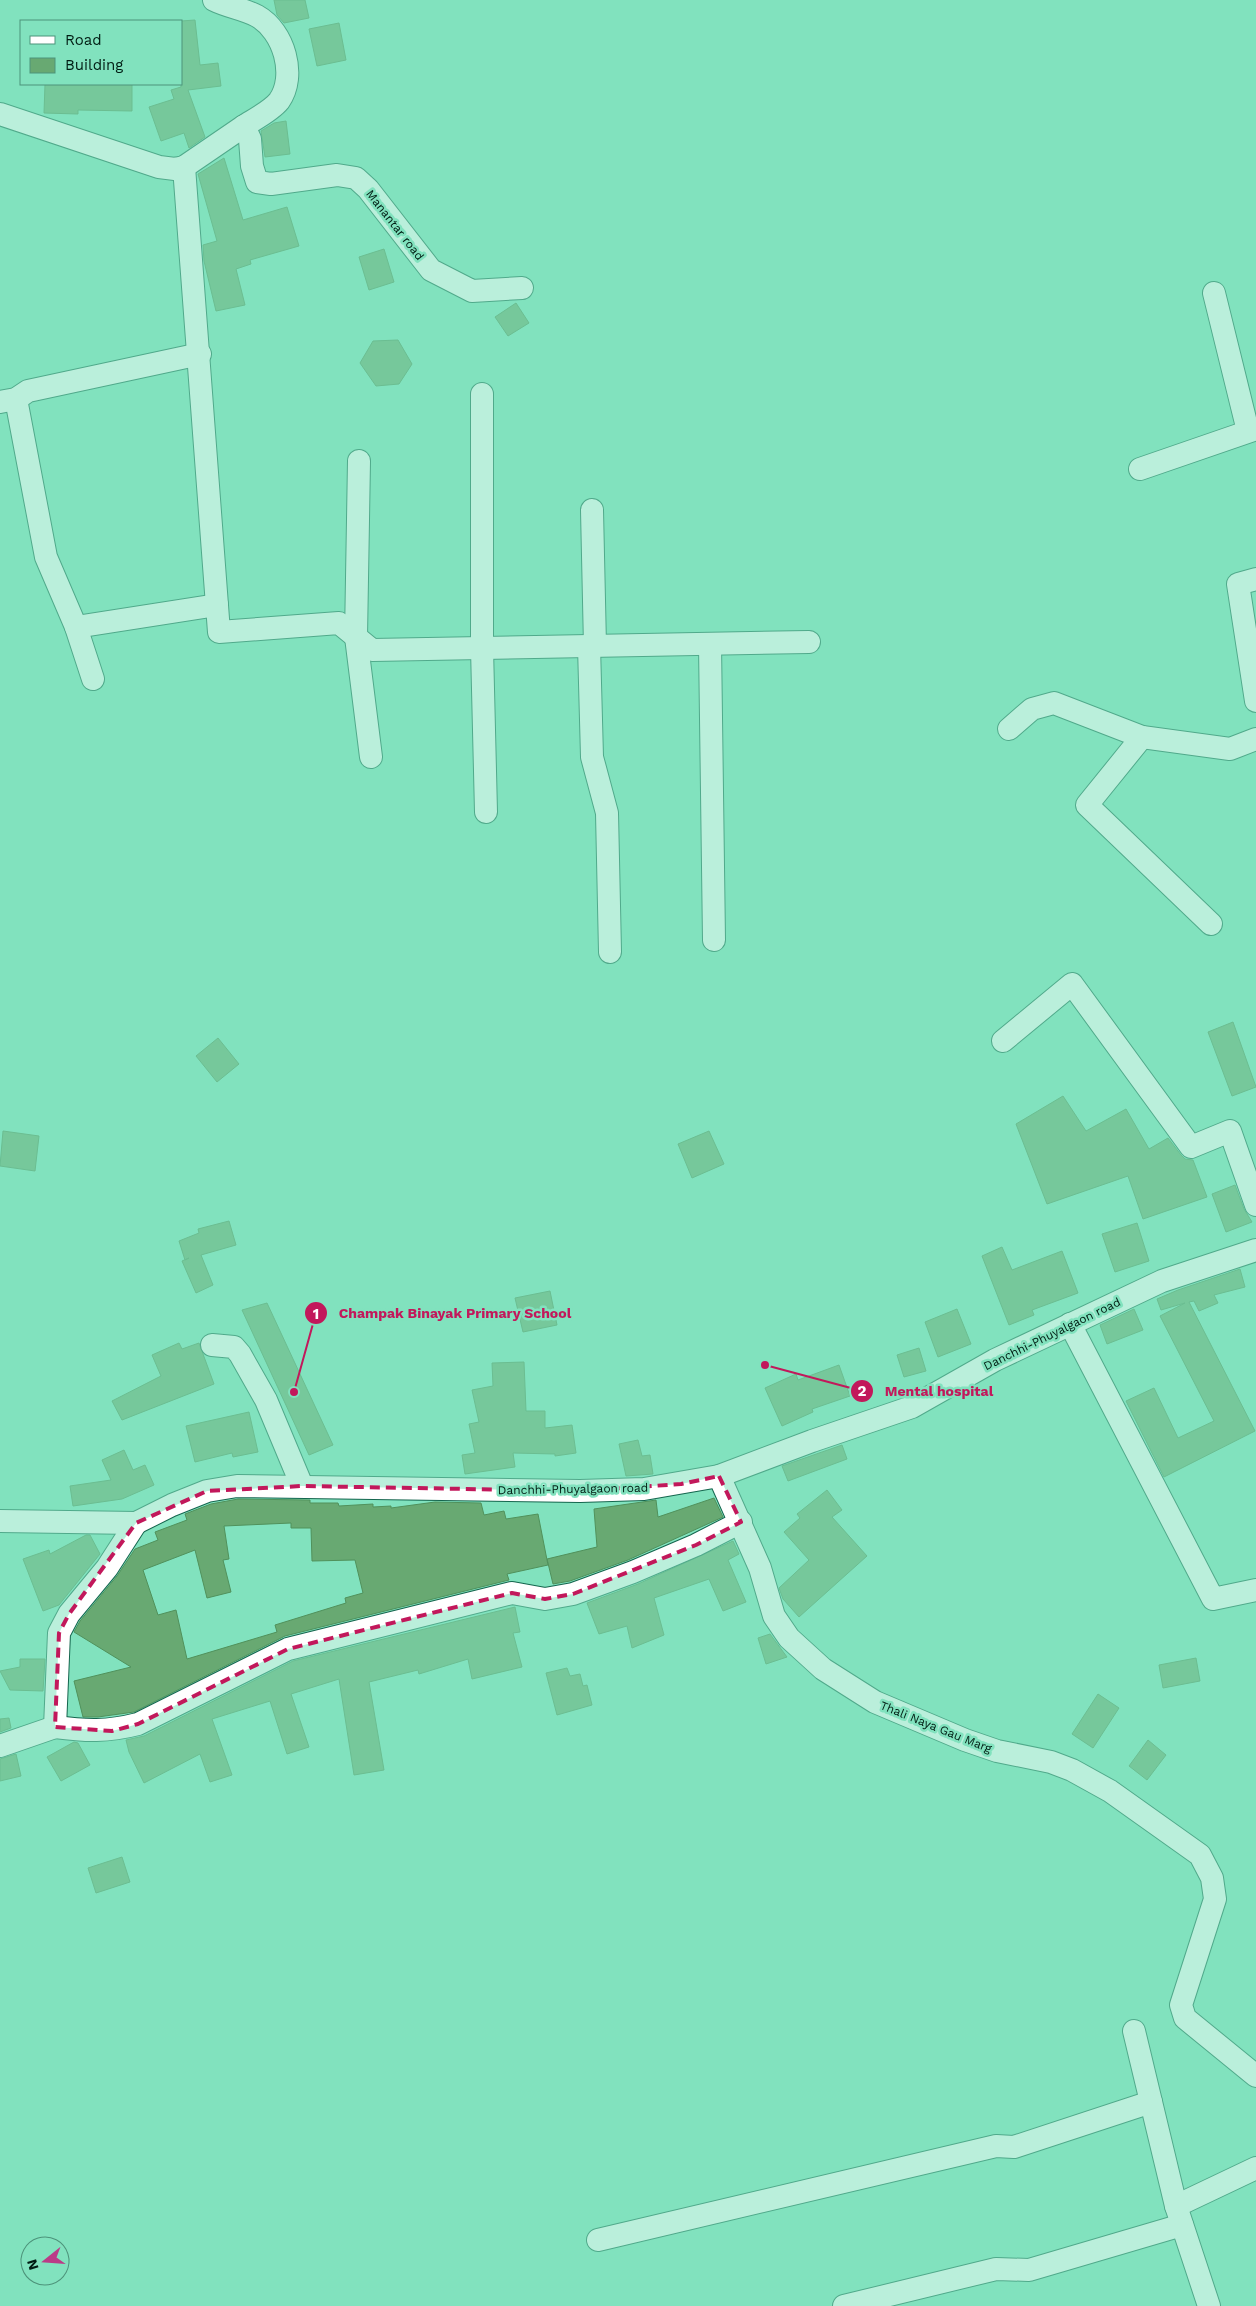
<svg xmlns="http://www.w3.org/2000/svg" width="1256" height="2306" font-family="'Work Sans',sans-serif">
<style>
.building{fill:#68a972;stroke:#50915b;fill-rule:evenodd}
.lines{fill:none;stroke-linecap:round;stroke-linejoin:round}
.street-casing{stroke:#15664e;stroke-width:24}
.street{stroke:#fff;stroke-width:22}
.marked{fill:none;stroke:#c2185b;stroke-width:4;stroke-dasharray:10 6;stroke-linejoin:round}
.labels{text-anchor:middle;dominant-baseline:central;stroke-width:5;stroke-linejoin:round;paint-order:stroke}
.street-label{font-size:12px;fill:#001d13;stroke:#81e2be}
.leader{fill:none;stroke:#c2185b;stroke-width:2}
.callout-dot{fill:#c2185b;stroke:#81e2be;stroke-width:2}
.mark-label{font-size:15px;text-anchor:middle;font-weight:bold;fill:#fff}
.callout-label{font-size:14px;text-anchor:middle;font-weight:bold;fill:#c2185b;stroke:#81e2be;stroke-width:5;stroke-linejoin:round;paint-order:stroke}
</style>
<rect width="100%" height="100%" fill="#81e2be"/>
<g class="building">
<path d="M274,0H305L309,18L284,23L277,15Z"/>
<path d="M195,20L200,65L218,63L221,86L188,90L205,137L189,148L184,133L161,141L149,107L174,99L171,90L181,87V21Z"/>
<path d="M339,23L346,60L317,66L309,29Z"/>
<path d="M45,84H132V111L78,110V114L44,113Z"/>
<path d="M286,121L290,154L265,157L261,131L274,123Z"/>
<path d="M224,158L243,220L287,207L299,246L250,260L251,264L236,269L245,305L216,311L204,261L203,245L217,241L198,174Z"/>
<path d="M384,249L394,282L369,290L359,257Z"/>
<path d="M516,303L529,323L508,336L495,317Z"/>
<path d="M398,340L412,364L399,384L376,386L360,363L373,341Z"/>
<path d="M1233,1022L1256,1087L1232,1096L1208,1032Z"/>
<path d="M218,1038L239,1064L217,1082L196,1056Z"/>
<path d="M1063,1096L1086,1131L1126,1109L1149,1149L1168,1138L1181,1155L1185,1159L1193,1160L1207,1197L1143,1219L1128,1176L1047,1204L1016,1124Z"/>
<path d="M3,1131L39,1136L35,1171L0,1166Z"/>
<path d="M709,1131L724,1164L692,1178L678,1144Z"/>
<path d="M1235,1185L1244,1209L1252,1222L1226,1232L1212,1194Z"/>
<path d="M229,1221L236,1245L201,1255L213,1285L196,1293L182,1261L189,1258L185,1260L179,1241L199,1233L198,1229Z"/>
<path d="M1137,1223L1149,1261L1115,1272L1102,1234Z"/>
<path d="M1002,1247L1012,1270L1062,1251L1078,1293L1032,1310L1034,1315L1009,1325L982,1256Z"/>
<path d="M1240,1269L1245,1287L1214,1295L1218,1303L1199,1311L1194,1301L1189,1302L1255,1431L1164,1477L1126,1401L1154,1388L1178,1438L1214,1421L1160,1316L1185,1303L1161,1310L1157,1299L1178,1290Z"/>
<path d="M550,1291L557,1325L523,1332L515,1298Z"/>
<path d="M267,1303L333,1445L309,1455L242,1310Z"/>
<path d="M957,1309L971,1344L938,1357L925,1322Z"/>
<path d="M1134,1309L1143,1330L1107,1344L1100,1325Z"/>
<path d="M179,1343L182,1349L199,1343L214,1384L122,1420L112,1401L161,1376L152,1355Z"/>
<path d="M919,1348L926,1371L904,1377L897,1355Z"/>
<path d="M524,1362L526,1411H545V1428L572,1425L576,1453L555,1456V1454L513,1453L515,1467L465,1474L462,1455L475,1453L469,1424L479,1422L472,1390L493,1386L492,1363Z"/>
<path d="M839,1365L850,1396L812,1409L813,1412L782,1426L765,1388L796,1374L798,1380Z"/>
<path d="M249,1412L258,1452L233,1457L232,1453L195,1462L186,1426Z"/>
<path d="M638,1440L642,1456L650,1455L653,1474L626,1476L619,1444Z"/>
<path d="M842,1445L847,1459L788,1481L782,1466Z"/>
<path d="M124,1450L133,1470L145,1465L154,1485L122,1499L73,1506L70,1486L111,1480L102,1460Z"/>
<path d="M827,1490L842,1510L832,1517L867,1556L799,1617L783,1599L779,1588L809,1560L784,1532L800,1518L797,1514Z"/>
<path d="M714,1498L723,1517L628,1560L570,1581L553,1584L547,1559L597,1547L594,1509L656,1500L658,1517Z"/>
<path d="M238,1499L310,1500V1503H338L339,1506L373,1504V1507L391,1506V1508L435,1502L481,1503L484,1515L504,1511L506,1519L538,1514L548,1565L507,1574L509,1580L285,1636L134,1712L98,1717H83L74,1681L131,1667L74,1632L80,1621L117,1576L135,1549L158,1540L155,1532L187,1520L185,1514L211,1504ZM291,1523V1528H311L312,1561L355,1560L363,1593L345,1598L346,1603L275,1625L277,1632L187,1659L176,1610L158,1615L143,1570L195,1550L207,1598L231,1592L223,1560L229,1559L224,1526Z"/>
<path d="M86,1535H90L100,1554L59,1605L43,1611L23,1559L49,1550L50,1554Z"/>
<path d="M733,1541L739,1554L728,1560L746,1602L723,1611L709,1579L654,1598L664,1635L632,1648L627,1626L599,1634L587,1603L638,1584Z"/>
<path d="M515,1607L520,1632L513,1633L522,1667L472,1679L468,1659L419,1674L418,1670L369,1682L384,1770L354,1775L339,1679L291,1694L309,1747L287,1754L270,1701L212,1719L232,1775L210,1782L200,1754L144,1783L129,1752L126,1740L144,1736L293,1661Z"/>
<path d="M770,1634L787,1657L766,1664L758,1638Z"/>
<path d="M1196,1658L1200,1681L1163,1688L1159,1665Z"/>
<path d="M20,1659H45L43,1691L10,1690L0,1671L20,1667Z"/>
<path d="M567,1668L570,1676L580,1674L583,1686L587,1685L592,1705L557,1715L546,1673Z"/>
<path d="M1098,1694L1119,1708L1093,1748L1072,1734Z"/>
<path d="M9,1718L11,1728L0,1732V1719Z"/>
<path d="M1148,1740L1166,1755L1147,1780L1129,1766Z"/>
<path d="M74,1742L78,1743L90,1765L61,1781L47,1757Z"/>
<path d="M16,1754L21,1776L0,1781V1759Z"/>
<path d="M122,1857L130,1882L96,1893L88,1868Z"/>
</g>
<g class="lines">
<g class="street-casing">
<g id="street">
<path d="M214,0C228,7 244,9 257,16C284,31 297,76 279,101C271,111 255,119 244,126"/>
<path d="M0,114L159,167L175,169L184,167L244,126L250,139L252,166L257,182L271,184L337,175L356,178L368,189L431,270L472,291L522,288"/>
<path d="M184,167L219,632L339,623L372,650L809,642"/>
<path d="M1214,293L1248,431"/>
<path d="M482,394V648L486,812"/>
<path d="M16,399L46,557L76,627L93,679"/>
<path d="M0,402L16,399L28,391L200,354"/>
<path d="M359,461L356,637L371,757"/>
<path d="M1140,469L1256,429"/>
<path d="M592,510L595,646"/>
<path d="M1256,579L1238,584L1256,701"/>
<path d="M76,627L217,605"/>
<path d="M710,644L714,940"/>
<path d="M589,646L592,757L607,813L610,952"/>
<path d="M1009,729L1032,709L1054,703L1142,737L1230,749L1256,739"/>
<path d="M1142,737L1087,805L1211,924"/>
<path d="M1003,1041L1072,984L1191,1147L1230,1131L1256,1205"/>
<path d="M1070,1324L1213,1599L1256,1590"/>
<path d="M212,1345L234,1347L240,1354L266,1400L302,1486"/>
<path d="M719,1476L760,1568L774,1616L789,1638L823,1669L875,1702L965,1740L997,1751L1051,1762L1072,1770L1110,1791L1200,1855L1212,1878L1215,1899L1181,2005L1185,2018L1256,2076"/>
<path d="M0,1521L136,1523L172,1505L207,1491L237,1486L580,1491L644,1489L719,1476L812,1441L912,1407L995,1360L1162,1281L1256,1250"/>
<path d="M55,1727C86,1731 107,1732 138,1724L288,1649L512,1593L545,1599L573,1594L633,1572L696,1545L741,1522"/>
<path d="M0,1746L55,1727L59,1633L69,1614L107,1568L136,1523"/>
<path d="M1134,2031L1176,2206L1209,2306"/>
<path d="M1176,2206L1256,2168"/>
<path d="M598,2240L996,2146L1014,2147L1151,2102"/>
<path d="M844,2306L996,2269L1029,2270L1182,2225"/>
</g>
</g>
<use href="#street" class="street"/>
</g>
<path d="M0 0H1256V2306H0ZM719,1476L741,1522L696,1545L573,1594L545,1599L512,1593L288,1649L138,1724L112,1731L55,1727L59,1633L69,1614L136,1523L207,1491L302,1486L580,1491L681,1484Z" fill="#81e2be" fill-opacity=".55" fill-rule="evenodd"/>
<path class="marked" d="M719,1476L741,1522L696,1545L573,1594L545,1599L512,1593L288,1649L138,1724L112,1731L55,1727L59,1633L69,1614L136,1523L207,1491L302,1486L580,1491L681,1484Z"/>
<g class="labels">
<g class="street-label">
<text transform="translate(395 225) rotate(52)">Manantar road</text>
<text transform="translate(1052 1334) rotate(-26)">Danchhi-Phuyalgaon road</text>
<text transform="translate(573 1489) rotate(-1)">Danchhi-Phuyalgaon road</text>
<text transform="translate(936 1727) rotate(22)">Thali Naya Gau Marg</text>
</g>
</g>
<path class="leader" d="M294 1392L316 1313M765 1365L862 1391"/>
<g class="callout-dot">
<circle cx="294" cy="1392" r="5"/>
<circle cx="765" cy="1365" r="5"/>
<circle cx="316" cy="1313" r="12"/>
<circle cx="862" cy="1391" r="12"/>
</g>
<g class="mark-label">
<text x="316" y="1319">1</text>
<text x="862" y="1396">2</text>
</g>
<g class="callout-label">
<text x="455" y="1318">Champak Binayak Primary School</text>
<text x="939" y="1396">Mental hospital</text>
</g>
<rect x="20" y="20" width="162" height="65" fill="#81e2be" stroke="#4d937a"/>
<rect x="30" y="36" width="25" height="8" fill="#ffffff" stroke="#4d937a"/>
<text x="65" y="45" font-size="15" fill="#001d13">Road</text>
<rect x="30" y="58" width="25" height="15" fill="#68a972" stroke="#4d937a"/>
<text x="65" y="70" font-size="15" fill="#001d13">Building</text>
<g transform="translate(45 2261) rotate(253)"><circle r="24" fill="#81e2be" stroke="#4d937a"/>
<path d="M0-4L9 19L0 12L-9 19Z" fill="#bb3b87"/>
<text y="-8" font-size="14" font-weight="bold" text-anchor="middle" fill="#001d13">N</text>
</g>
</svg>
